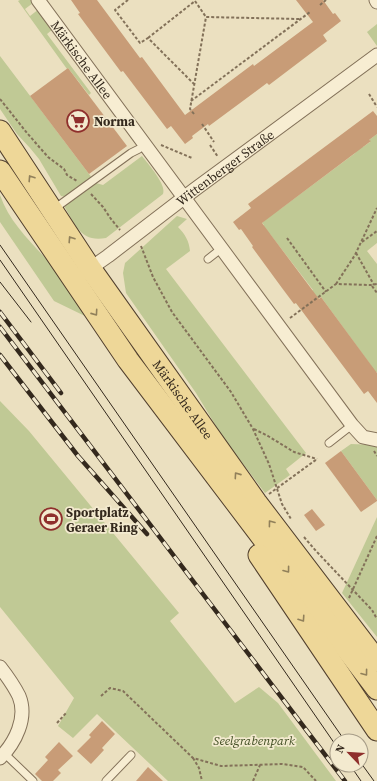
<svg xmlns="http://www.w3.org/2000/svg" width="377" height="781" font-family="'Source Serif 4',serif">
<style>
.green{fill:#c0c995}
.building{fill:#c89c77}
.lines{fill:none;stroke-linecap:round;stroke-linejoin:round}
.service-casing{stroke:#837159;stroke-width:9}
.minor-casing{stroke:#837159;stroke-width:15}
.primary-casing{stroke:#513f2d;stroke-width:23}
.path{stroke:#837159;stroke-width:2;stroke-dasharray:3 2;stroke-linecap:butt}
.service{stroke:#f7edd2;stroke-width:7}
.minor{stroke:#f7edd2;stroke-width:13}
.primary{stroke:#eed798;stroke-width:21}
.tram{stroke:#34291d;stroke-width:1}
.rail-casing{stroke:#34291d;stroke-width:4.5}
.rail{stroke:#f3eacf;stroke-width:3;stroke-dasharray:9;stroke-linecap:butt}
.oneway{stroke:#91805a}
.labels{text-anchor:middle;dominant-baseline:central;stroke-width:3.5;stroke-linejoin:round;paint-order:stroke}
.street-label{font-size:13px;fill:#34291d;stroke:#f3eacf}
.poi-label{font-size:13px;font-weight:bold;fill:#34291d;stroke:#f3eacf;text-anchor:start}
.park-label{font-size:13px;font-style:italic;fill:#424f24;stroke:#f3eacf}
</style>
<rect width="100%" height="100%" fill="#ebe0c0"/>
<g class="green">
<path d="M20,0H31L33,3L25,9L30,16L39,9L53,29L47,34L91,93L89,95L68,68L67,69L18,1Z"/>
<path d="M377,24V46L367,32Z"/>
<path d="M0,56L92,178L67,197L61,196L39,159L30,148L17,134L0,109Z"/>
<path d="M377,134V243L367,251L377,264V372L375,373L370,364L321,297L302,311L296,303L313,290L270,234L268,235L262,227L264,225L262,223L277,209L279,210L287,204L354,154L361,146L363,147L370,142L369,140Z"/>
<path d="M142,156C148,164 167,185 163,194L106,238C81,243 75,224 64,206L96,183L103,185Z"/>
<path d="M0,195C9,222 31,242 49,262C63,278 76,300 89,318L54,301L0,222Z"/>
<path d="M177,216L187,219L178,227C185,234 189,241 190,251L166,269L306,453L286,469L290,475L265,493L222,436L196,393L126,293L123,273L125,263Z"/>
<path d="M0,401L29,431L179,613L170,621L235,703L259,687L278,703L336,781H168L97,714L73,738L58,726L74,698L0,607Z"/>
<path d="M351,444L377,445V500L341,451Z"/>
<path d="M377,517V637L342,593Z"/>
</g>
<g class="building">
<path d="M71,0H97L140,58L142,57L185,115L253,64L254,66L313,22L296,0H323L333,14L335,13L341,21L323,35L327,41L269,85L267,83L209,126L208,124L192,136L193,138L185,144L171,126L167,129L123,71L121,72L78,14L80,13Z"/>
<path d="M68,68L127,146L89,174L30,96Z"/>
<path d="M373,111L377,116V134L369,140L371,141L262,223L319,299L321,297L377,373V403L368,391L364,394L296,303L294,304L282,288L252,247L253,246L241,229L239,230L233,222L251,208L248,204Z"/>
<path d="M341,451L377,500V501L361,512L325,463Z"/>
<path d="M312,509L325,525L316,531L304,515Z"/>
<path d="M102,721L115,734L102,748L104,750L91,764L77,751L91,737L89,735Z"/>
<path d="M59,742L73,756L58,770L61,773L53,781H42L35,774L48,760L45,757Z"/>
<path d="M148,767L163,781H136Z"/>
</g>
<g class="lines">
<g class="service-casing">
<g id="service">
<path d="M54,209L131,153L139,149L146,144"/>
<path d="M208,259L222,248"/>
<path d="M329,443L352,425"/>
<path d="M5,754L33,781"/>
<path d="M106,781L131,755"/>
</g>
</g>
<g class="minor-casing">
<g id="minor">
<path id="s1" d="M38,0L352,425L363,437L377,440"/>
<path d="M376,0L377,2"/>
<path id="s2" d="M84,273L108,256L194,190L377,55"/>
<path d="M0,667C7,676 14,686 19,696C28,718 15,743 0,758"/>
</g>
</g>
<g class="primary-casing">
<g id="primary">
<path id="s3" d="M0,131L90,268L256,502L377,661"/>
<path d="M0,171L128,360L377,689"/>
<path d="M259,555L377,730"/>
</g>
</g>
<g class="path">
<path d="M128,0L115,10L140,43L148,38L194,84"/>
<path d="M195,1L206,17"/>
<path d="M320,5L326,0"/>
<path d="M148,38L195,1"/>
<path d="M369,94L377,107"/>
<path d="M0,99L27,133L48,157L64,169L67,175L77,181"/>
<path d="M191,101L310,12"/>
<path d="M194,114L190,109L206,17L300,19"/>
<path d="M202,124L214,142"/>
<path d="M161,145L192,158"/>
<path d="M210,145L218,157"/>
<path d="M91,194L103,207L111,219L120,230"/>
<path d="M287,238L326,292"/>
<path d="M362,242L377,231"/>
<path d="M141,246L153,277L172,312L231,392L253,429L269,464L282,504L291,519"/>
<path d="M356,253L374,285"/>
<path d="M336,284L355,255L377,208"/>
<path d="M372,286L377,293"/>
<path d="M290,318L336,284L371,285L377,284"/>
<path d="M254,429L268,436L294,452L317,459"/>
<path d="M374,451L377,456"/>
<path d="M269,494L317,459"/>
<path d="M304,537L316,551L372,610L377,619"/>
<path d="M349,598L377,536"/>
<path d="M101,696L110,688L123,691L193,758L221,766L282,764L303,767L316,781"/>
<path d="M57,723L66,713"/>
<path d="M193,758L199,768L202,781"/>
<path d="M253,781L260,765"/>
</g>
<use href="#service" class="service"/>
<use href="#minor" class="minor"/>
<use href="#primary" class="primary"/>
<g class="tram">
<path d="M0,245L345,741"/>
<path d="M0,260L337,747"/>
<path d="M0,282L31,322"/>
<path d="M361,763L374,781"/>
<path d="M350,765L361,781"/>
</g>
<g class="rail-casing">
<g id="rail">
<path d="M0,312L61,393"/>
<path d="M0,327L345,781"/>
<path d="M0,355L78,456L147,534"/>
</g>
</g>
<use href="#rail" class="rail"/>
</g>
<defs><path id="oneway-chevron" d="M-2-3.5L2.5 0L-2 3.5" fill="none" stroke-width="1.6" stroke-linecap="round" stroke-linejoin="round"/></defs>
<g class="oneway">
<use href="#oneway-chevron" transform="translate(31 178) rotate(-123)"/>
<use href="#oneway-chevron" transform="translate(71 239) rotate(-123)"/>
<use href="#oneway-chevron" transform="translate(95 313) rotate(55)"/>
<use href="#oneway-chevron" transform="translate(237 475) rotate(-125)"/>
<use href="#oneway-chevron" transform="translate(271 523) rotate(-127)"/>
<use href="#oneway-chevron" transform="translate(287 570) rotate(53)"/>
<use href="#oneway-chevron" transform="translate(302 619) rotate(56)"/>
<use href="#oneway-chevron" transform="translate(365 673) rotate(53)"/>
</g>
<defs>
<g id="supermarket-ring" transform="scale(1.15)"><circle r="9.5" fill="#f3eacf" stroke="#8f2f2c" stroke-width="1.5"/><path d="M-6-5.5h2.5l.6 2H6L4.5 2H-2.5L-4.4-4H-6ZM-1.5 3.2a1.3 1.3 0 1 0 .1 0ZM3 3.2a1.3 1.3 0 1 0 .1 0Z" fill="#8f2f2c"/></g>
<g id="stadium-ring" transform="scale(1.15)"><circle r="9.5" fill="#f3eacf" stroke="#8f2f2c" stroke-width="1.5"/><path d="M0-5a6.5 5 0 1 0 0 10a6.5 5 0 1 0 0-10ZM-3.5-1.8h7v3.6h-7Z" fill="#8f2f2c"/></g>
</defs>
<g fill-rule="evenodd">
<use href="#supermarket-ring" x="78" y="121"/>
<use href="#stadium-ring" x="51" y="519"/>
</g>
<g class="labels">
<g class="street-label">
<text stroke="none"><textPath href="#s1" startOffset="74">Märkische Allee</textPath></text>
<text stroke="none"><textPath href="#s2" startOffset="176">Wittenberger Straße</textPath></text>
<text stroke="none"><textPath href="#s3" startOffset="325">Märkische Allee</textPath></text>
</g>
<g class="poi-label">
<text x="94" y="121">Norma</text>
<text x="66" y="512">Sportplatz<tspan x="66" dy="15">Geraer Ring</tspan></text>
</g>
<g class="park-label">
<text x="254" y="740">Seelgrabenpark</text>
</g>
</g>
<g transform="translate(349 753) rotate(295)"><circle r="19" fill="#f3eacf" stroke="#a79d88"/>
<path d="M0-3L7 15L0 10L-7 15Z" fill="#8f2f2c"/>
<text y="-6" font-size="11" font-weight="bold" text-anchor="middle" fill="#34291d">N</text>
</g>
</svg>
